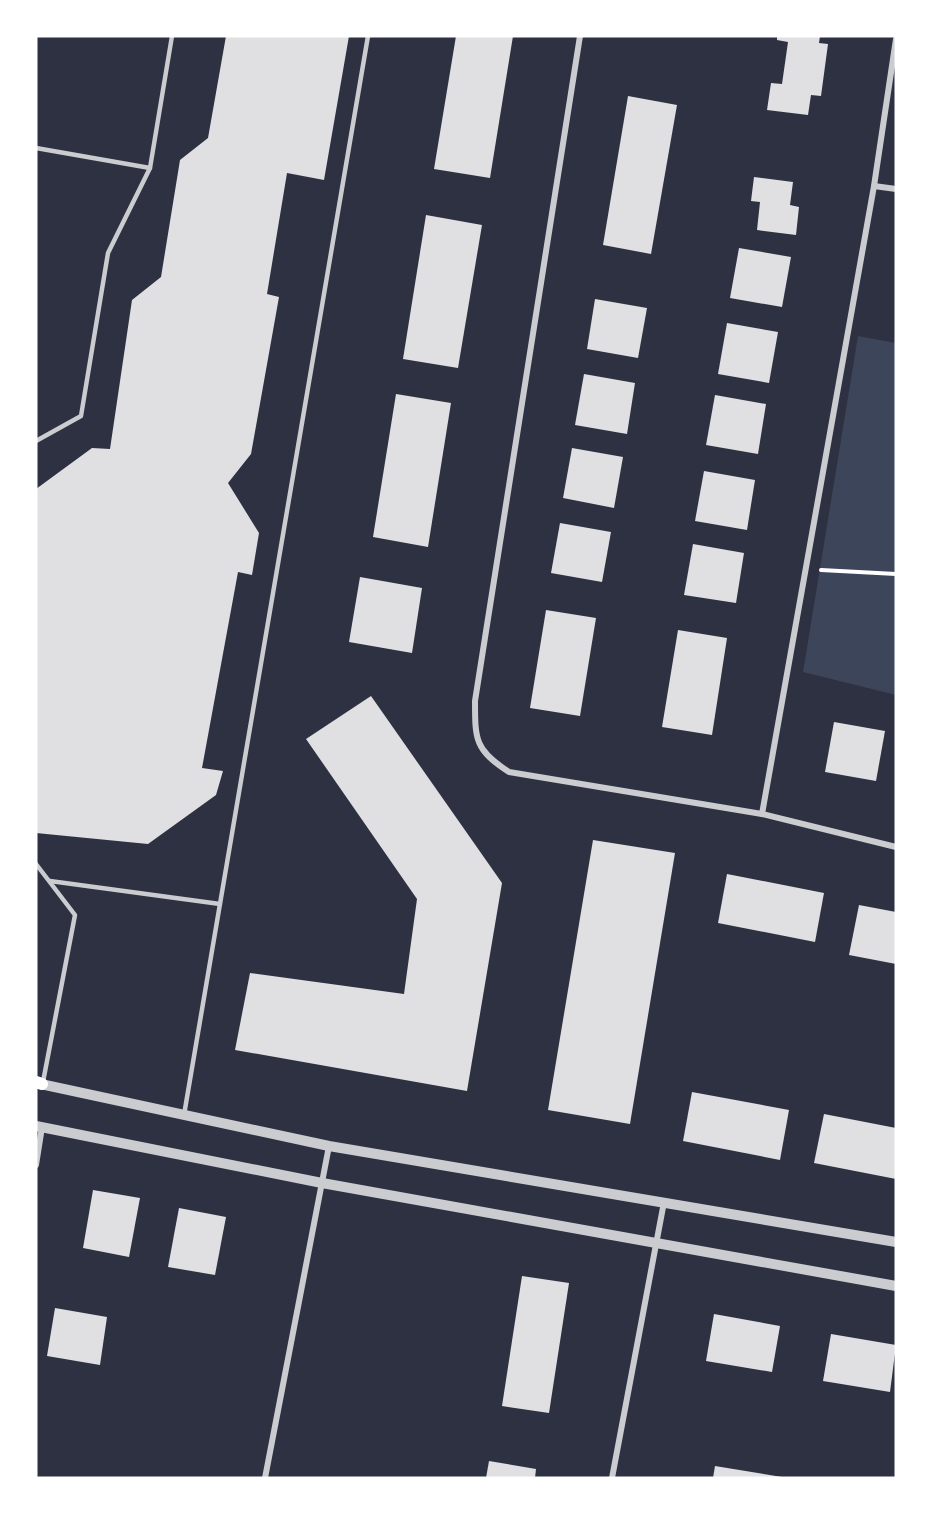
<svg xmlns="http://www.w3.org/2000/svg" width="932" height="1514" font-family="'Fira Sans Condensed',sans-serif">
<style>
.green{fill:#3c4559}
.building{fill:#e0e0e3}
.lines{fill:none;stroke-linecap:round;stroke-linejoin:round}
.path{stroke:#fff;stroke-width:4}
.service{stroke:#caccd0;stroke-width:4.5}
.minor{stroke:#caccd0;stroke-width:6}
.tertiary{stroke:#caccd0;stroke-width:10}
.secondary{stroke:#fff;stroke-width:12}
</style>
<rect width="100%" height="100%" fill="#2d3142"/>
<path class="green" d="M858,336L896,343V695L803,672Z"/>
<g class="building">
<path d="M226,36H349L324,180L287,173L267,294L279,297L251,454L228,483L259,533L252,575L238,572L202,768L223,771L216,795L148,844L36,833V489L92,448L110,449L132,300L161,277L180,160L208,138Z"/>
<path d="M456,36H513L490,178L434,169Z"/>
<path d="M777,36H820L819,43L828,44L821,96L811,95L808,115L767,110L771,83L782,84L788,42L777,40Z"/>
<path d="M628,96L677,105L651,254L603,245Z"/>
<path d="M754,177L793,182L790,205L799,207L796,235L757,230L760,202L751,201Z"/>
<path d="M426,215L482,225L458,368L403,359Z"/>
<path d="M739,248L791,257L782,307L730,298Z"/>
<path d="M595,299L647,308L638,358L587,349Z"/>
<path d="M727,323L778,332L769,383L718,374Z"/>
<path d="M584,374L635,383L627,434L575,425Z"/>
<path d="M396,394L451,403L428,547L373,537Z"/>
<path d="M715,395L766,404L758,454L706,445Z"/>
<path d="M572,448L623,457L614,508L563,498Z"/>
<path d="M704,471L755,480L747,530L695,521Z"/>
<path d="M560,523L611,532L602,582L551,573Z"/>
<path d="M693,544L744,553L736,603L684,595Z"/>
<path d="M360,577L422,588L412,653L349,642Z"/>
<path d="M546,610L596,618L580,716L530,708Z"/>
<path d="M678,630L727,638L712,735L662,727Z"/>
<path d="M371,696L502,883L467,1091L235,1050L250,973L404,994L417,899L306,739Z"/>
<path d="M834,722L885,731L876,781L825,772Z"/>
<path d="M593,840L675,853L630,1124L548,1110Z"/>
<path d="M727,874L824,893L815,942L718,923Z"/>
<path d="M859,905L896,912V964L849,955Z"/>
<path d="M692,1092L789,1110L780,1160L683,1141Z"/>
<path d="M824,1114L896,1128V1179L814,1163Z"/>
<path d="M93,1190L140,1198L129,1257L83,1248Z"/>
<path d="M179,1208L226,1217L215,1275L168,1267Z"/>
<path d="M522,1276L569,1283L549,1413L502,1406Z"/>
<path d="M55,1308L107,1317L100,1365L47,1356Z"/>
<path d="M714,1314L780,1326L772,1372L706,1361Z"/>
<path d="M831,1334L896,1345L890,1392L823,1381Z"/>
<path d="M489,1461L536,1469L535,1478H486Z"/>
<path d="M715,1466L782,1477V1478H713Z"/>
</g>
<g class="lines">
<path class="path" d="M821,570L896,574"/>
<g class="service">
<path d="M36,148L150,168"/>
<path d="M36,441L81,416L108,253L150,168L172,36"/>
<path d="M36,864L75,915L43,1082"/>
<path d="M50,881L220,904"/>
<path d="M184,1115L368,36"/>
</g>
<g class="minor">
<path d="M580,36L475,701C475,740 475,750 509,772L762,814L896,847"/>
<path d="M874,186L896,189"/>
<path d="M762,814L874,186L896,39"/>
<path d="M36,1165L42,1127"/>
<path d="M265,1478L329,1146"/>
<path d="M612,1478L664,1202"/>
</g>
<g class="tertiary">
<path d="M36,1083L329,1146L896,1242"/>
<path d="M36,1126L322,1183L896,1286"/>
</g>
<path class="secondary" d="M36,1082L42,1084"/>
</g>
<rect width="932" height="1514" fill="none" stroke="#ffffff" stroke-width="75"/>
</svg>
